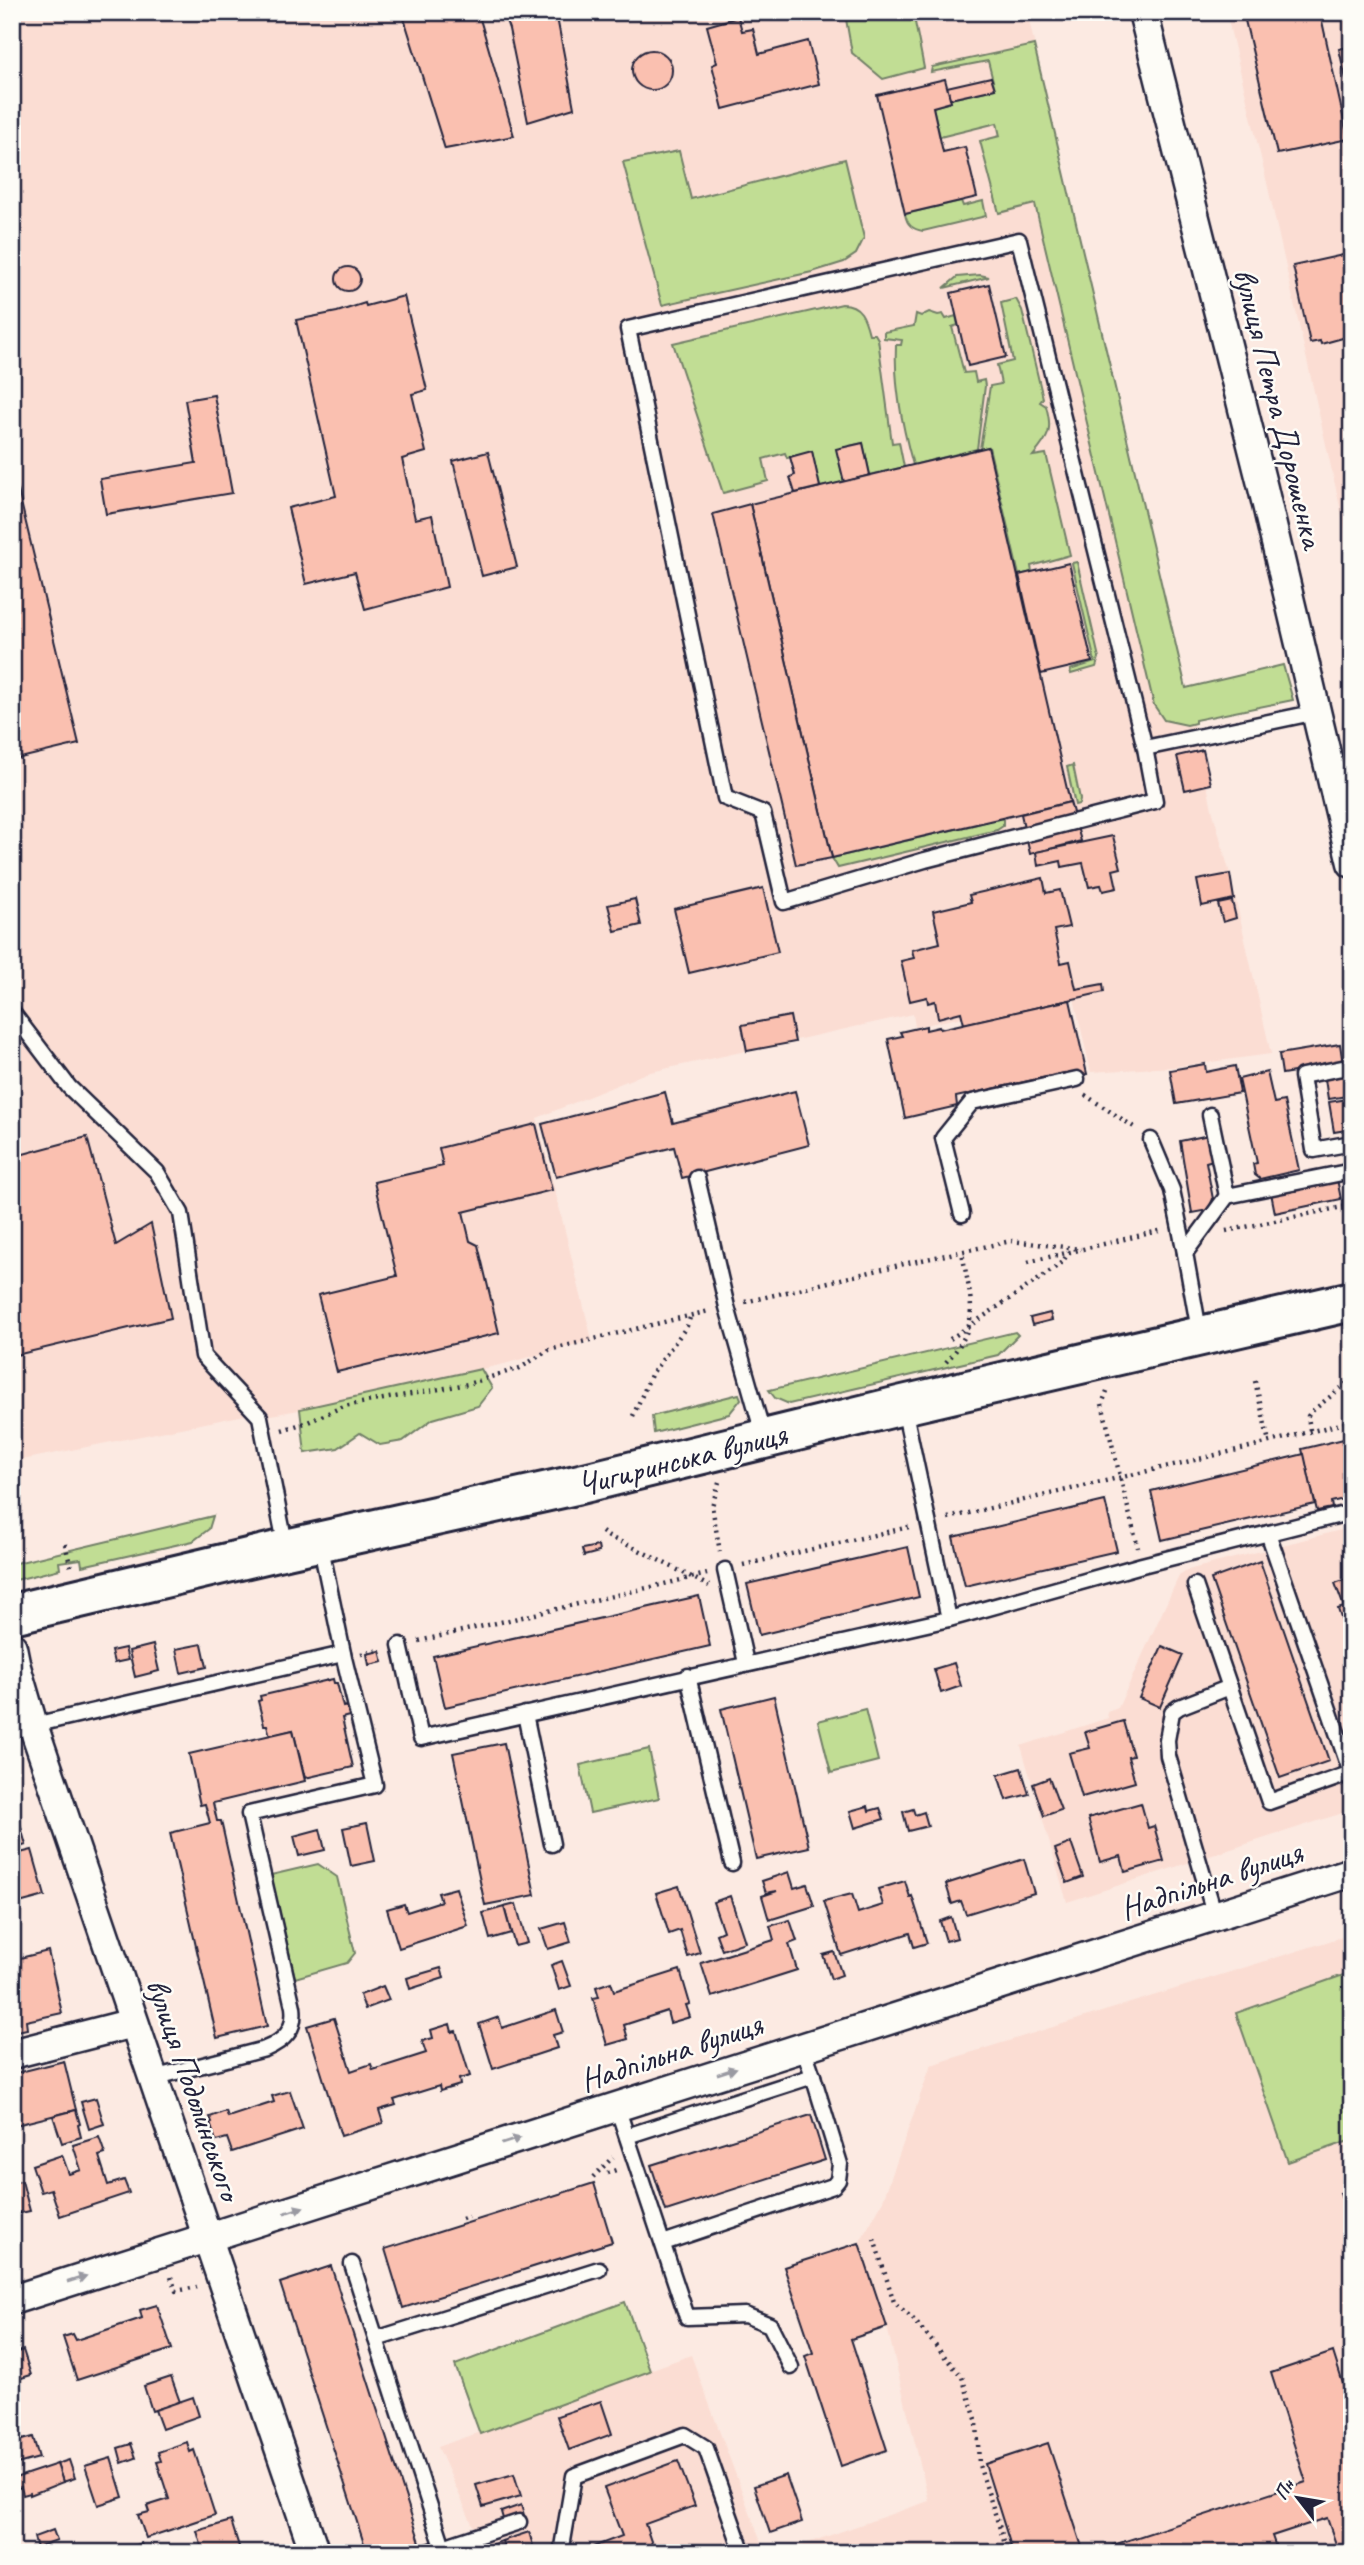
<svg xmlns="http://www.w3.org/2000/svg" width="1364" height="2565" font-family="Caveat,sans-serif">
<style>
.built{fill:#fbddd3}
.green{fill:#c1dd94;stroke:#728068;stroke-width:2}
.building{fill:#fac0b0;stroke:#22223b;stroke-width:2}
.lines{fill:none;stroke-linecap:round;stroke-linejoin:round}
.lane-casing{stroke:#22223b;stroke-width:19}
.street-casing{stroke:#22223b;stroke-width:33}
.secondary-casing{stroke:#22223b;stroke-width:44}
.path{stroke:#22223b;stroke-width:4.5;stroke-dasharray:2 5;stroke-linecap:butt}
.lane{stroke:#fdfcf7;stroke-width:14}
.street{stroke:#fdfcf7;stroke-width:28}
.secondary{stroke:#fdfcf7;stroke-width:38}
.oneway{fill:#9a9aa2}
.labels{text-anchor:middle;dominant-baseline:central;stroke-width:5;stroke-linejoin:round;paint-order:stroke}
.street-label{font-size:33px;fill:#22223b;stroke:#fdfcf7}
</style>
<rect width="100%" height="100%" fill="#fceae2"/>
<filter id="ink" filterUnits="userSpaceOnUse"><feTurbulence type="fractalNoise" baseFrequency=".0143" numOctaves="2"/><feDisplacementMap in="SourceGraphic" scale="14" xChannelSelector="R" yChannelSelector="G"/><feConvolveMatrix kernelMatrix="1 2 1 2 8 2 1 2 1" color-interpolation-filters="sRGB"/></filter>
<g filter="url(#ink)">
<g class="built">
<path d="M12,12H1027L1200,750H1203L1211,784L1207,785L1212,809L1230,874L1271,1054L1173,1067L1091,1072L1073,994L915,1027L913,1014L646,1073L537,1118L592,1340L504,1364L332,1404L260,1417L245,1415L12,1462Z"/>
<path d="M1226,12H1352V560L1267,183Z"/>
<path d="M1352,1527V1810L1067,1902L1021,1746L1108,1718L1107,1712L1118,1708L1179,1576L1188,1570Z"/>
<path d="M1352,1934V2553H779L929,2501L887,2327L859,2243L882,2203L931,2065Z"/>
<path d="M691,2355L765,2553H485L438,2447Z"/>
</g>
<g class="green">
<path d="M838,12H913L924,68L883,79L852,53L846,19Z"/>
<path d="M1034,45L1186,688L1283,665L1293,700L1195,720V723L1187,725L1164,720L1154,705L1035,204L999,213L980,141L1000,136L997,123L940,137L933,107L950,102V99L995,89L988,61L931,72L932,67Z"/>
<path d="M679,151L691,199L845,159L864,238L856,254L844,262L812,272L662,305L623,162Z"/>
<path d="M961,201L963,206L983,201L986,216L923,231C912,229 907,225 905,214Z"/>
<path d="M980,275L989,277L944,288L957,277Z"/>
<path d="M1016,299L1022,310L1043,398L1040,402L1046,406C1053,431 1049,437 1033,456L1046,454L1070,555L1031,566L1032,572L1019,575L989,447L980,449L990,386L1001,384L997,365L1013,361L1001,303Z"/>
<path d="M842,304C861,304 865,318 869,334H875L878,339L892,443L899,442L904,467L870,475L863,443L837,449L844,482L820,487L812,452L787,458L785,453L763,459L768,481L723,493L673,343Z"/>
<path d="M929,312L938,315L943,314L946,319L956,316L958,325L952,327L964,373L974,372L976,382L984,380L985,386L977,449L913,465C902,426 894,386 896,345H901L902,340L884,338V332L914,326L916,314L921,316Z"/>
<path d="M1077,562L1099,658L1096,667L1071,674L1070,670L1095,662L1072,563Z"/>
<path d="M1073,765L1080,799L1079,804L1075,805L1067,767Z"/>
<path d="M1003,818V826L997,830L838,868L832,858Z"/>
<path d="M1015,1332L1018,1335L998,1355L789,1404L775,1398L769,1390Z"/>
<path d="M481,1369L492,1388L478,1406L433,1419L403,1441L380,1445L360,1433L338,1448L305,1453L300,1409Z"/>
<path d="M739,1394L741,1399L729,1414L654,1433L652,1416Z"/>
<path d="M213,1516L209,1529L193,1541L82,1566L81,1559L59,1562L60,1569L12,1581V1564Z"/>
<path d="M865,1709L878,1761L831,1773L818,1721Z"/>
<path d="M649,1749L659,1798L590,1813L580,1765Z"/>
<path d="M318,1864L337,1877L355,1953L347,1963L295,1978L271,1875Z"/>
<path d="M1352,1972V2140L1288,2162L1236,2013Z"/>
<path d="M625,2302L650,2371L480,2434L455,2365Z"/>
</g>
<g class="building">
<path d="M402,12H478L514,136L445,149Z"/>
<path d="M503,12H556L574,108L528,122L509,29Z"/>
<path d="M1243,12H1320L1348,139L1277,154Z"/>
<path d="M738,17L742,31L753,29L759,54L808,41L819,84L723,109L712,65L717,63L707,26Z"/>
<path d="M1352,46V105L1339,49Z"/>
<circle cx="652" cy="70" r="20"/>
<path d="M991,77L995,89L950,99L947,87Z"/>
<path d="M945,79L951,102L933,107L943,152L965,147L977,197L905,214L877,95Z"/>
<path d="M1352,253V341L1350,336L1321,344L1320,341L1310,343L1293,266Z"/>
<circle cx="348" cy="279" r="12"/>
<path d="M989,284L1006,357L968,366L951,293Z"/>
<path d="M404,296L427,390L412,394L426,452L402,459L415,519L432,515L447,587L365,609L355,572L306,584L288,508L336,496L296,320L337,312L365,303L366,306Z"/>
<path d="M1352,342V366L1346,344Z"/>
<path d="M214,395L232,493L106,514L100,479L196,463L185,400Z"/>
<path d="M863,443L870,475L844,482L836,449Z"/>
<path d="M988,447L1070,802L832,858L750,504Z"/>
<path d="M812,451L820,487L795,493L790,477L795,475L790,457Z"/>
<path d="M488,452L517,567L482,576L453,461Z"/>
<path d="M12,465L79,744L12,760Z"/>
<path d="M750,504L832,858L796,865L713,514Z"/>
<path d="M1069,563L1092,662L1041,674L1019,575Z"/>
<path d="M1203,750L1211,784L1185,790L1177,756Z"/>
<path d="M1070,802L1081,841L1030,854L1021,814Z"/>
<path d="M1113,836L1121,868L1113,870L1117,888L1103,891L1101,885L1089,887L1083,863L1062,867L1061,861L1038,866L1036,852Z"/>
<path d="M1230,874L1234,899L1202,906L1197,880Z"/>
<path d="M1043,878L1046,893L1060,890L1069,927L1054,930L1061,963L1070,961L1076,989L1103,984L1104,992L964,1024L961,1012L938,1018L935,1001L928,1003L927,997L910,1001L901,961L914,958L912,950L940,943L933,911L971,902L969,895Z"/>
<path d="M763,888L778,952L689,973L674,909Z"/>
<path d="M635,899L641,925L615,931L608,905Z"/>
<path d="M1232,901L1236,918L1223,922L1218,904Z"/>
<path d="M1070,1000L1087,1074L1066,1079L1064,1073L956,1097L957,1106L905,1118L888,1039L902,1036L900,1032L926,1026V1030L939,1027L940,1029Z"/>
<path d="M790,1016L795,1042L747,1051L742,1025Z"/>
<path d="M1340,1044L1343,1064L1282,1074L1279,1054Z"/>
<path d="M1205,1064L1206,1072L1235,1066L1240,1093L1176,1104L1170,1070Z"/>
<path d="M1267,1072L1274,1103L1284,1101L1299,1170L1260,1179L1255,1175L1253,1164L1257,1163L1239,1079Z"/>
<path d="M1344,1076L1347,1096L1328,1099L1325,1079Z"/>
<path d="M795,1091L809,1145L682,1178L674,1147L556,1177L542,1124L665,1092L673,1123Z"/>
<path d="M1348,1099L1352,1129L1334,1132L1329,1102Z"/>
<path d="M536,1124L552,1190L463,1212L470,1241L478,1245L499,1333L337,1372L318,1295L397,1276L374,1182L443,1166L439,1148Z"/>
<path d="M1209,1135L1213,1160L1206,1162L1213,1199L1208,1210L1192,1213L1180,1141Z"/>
<path d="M87,1137L116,1245L151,1224L171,1318L12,1356V1157Z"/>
<path d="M1337,1179L1341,1199L1275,1213L1271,1193Z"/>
<path d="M1050,1313L1052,1320L1032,1325L1030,1318Z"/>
<path d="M1352,1437V1497L1331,1502L1332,1508L1317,1511L1302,1449Z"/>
<path d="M1304,1454L1315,1504L1162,1540L1151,1491Z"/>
<path d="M1105,1501L1117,1551L965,1586L953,1537Z"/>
<path d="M598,1546L599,1552L584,1556L582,1549Z"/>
<path d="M908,1547L919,1597L759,1635L747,1584Z"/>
<path d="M1260,1561L1329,1761L1280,1778L1211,1579Z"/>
<path d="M1352,1577V1642L1349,1643L1338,1609L1344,1607L1335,1583Z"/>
<path d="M699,1596L710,1646L445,1707L433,1656Z"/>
<path d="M202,1644L207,1667L181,1673L176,1649Z"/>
<path d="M153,1645L159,1671L135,1677L129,1651Z"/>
<path d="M1162,1646L1183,1655L1160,1707L1139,1698Z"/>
<path d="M125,1648L128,1660L114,1663L111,1651Z"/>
<path d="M380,1651L383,1662L369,1665L367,1654Z"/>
<path d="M954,1663L961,1686L941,1693L934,1669Z"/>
<path d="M333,1679L334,1683H337L343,1707L347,1706L349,1716L342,1718L353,1767L305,1778L293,1730L270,1736L267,1725H264L258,1701L261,1700L260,1696Z"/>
<path d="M774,1696L809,1847L756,1859L721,1709Z"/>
<path d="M1123,1721L1133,1756L1128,1757L1135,1782L1082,1797L1069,1753L1090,1748L1085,1732Z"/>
<path d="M293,1730L305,1781L213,1803L217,1821H221L267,2026L217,2038L170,1833L210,1823L205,1804L200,1805L189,1754Z"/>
<path d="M504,1743L535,1895L485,1905L453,1753Z"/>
<path d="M1021,1768L1029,1794L1006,1800L998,1775Z"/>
<path d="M1049,1778L1061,1810L1044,1816L1033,1784Z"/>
<path d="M1141,1803L1148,1828L1154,1826L1164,1861L1125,1872L1121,1856L1100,1862L1088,1818Z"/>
<path d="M868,1806L869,1811L880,1808L884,1819L855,1828L850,1811Z"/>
<path d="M913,1809L915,1815L924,1812L928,1826L908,1831L903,1812Z"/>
<path d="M18,1817L26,1845L12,1849V1819Z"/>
<path d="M367,1823L375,1861L351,1866L343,1828Z"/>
<path d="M320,1829L325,1850L299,1856L294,1836Z"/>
<path d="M1071,1843L1083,1877L1067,1883L1055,1849Z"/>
<path d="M32,1850L45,1896L12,1905V1855Z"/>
<path d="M1024,1859L1034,1893L966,1914L961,1901L952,1904L946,1884Z"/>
<path d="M789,1872L794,1888L807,1884L814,1906L769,1920L762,1896L777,1891L766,1893L762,1881Z"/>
<path d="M905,1881L910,1897L912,1896L927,1943L914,1947L910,1933L841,1955L824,1901L852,1894L858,1913L883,1905L878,1889Z"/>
<path d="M679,1886L700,1953L688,1957L680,1930L669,1934L656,1893Z"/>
<path d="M456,1888L468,1926L399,1948L387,1909L404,1904L407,1912L441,1901L438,1893Z"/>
<path d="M730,1896L745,1942L722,1950L716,1934L723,1931L713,1902Z"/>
<path d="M516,1904L527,1943L515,1946L504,1907Z"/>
<path d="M504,1907L511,1933L490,1939L483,1913Z"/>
<path d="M951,1917L957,1938L946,1941L940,1921Z"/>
<path d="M790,1920L797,1941L789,1944L797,1970L712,1997L701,1963L774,1940L770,1926Z"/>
<path d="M565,1922L571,1942L548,1949L541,1929Z"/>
<path d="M48,1951L62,2013L26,2021L27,2029L12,2032V1960Z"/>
<path d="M834,1952L842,1975L831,1979L823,1955Z"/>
<path d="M562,1961L571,1986L559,1990L551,1965Z"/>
<path d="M441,1968L444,1978L410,1989L407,1978Z"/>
<path d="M680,1970L690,2004L686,2005L690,2017L670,2023L667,2011L624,2025L628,2039L607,2045L593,1998L599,1997L596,1987L611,1982L614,1991Z"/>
<path d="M383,1986L389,2000L365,2009L360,1995Z"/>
<path d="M556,2010L563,2032L553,2035L557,2048L493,2069L479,2024L499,2017L502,2028Z"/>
<path d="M334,2018L351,2071L371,2064L373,2070L426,2053L422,2041L433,2038L431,2030L450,2024L452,2032L456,2031L470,2076L459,2079L460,2085L440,2091L439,2086L394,2100L396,2105L379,2110L383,2123L341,2136L307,2026Z"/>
<path d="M64,2061L76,2110L12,2126V2074Z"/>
<path d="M290,2091L303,2129L232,2152L227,2138L216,2141L210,2123L212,2122L210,2117L226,2111L228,2117L274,2102L272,2096Z"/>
<path d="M96,2098L104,2124L89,2129L81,2102Z"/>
<path d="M76,2110L80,2124L78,2125L81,2137L62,2143L53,2116Z"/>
<path d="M811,2115L825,2160L666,2211L651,2165Z"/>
<path d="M99,2137L105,2154L99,2156L108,2185L124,2180L129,2193L60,2216L51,2189L41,2192L32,2165L62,2155L69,2174L81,2170L73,2145Z"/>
<path d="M13,2173L15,2182L22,2181L30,2211L12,2215Z"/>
<path d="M594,2183L612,2242L403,2308L385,2249Z"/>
<path d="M1352,2189V2229L1340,2193Z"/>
<path d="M859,2243L887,2327L851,2339L887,2450L841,2466L805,2356L813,2353L784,2267Z"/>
<path d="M331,2266L420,2542L388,2553H367L280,2283Z"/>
<path d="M157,2305L172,2349L77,2380L63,2337L73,2334L76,2340L142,2318L140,2310Z"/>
<path d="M23,2350L31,2375L15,2380L12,2370V2354Z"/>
<path d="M1333,2352L1349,2403L1352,2402V2438L1349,2439L1352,2446V2553H1339L1327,2518L1272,2536L1278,2553H1089L1306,2482L1271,2373Z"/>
<path d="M171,2377L180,2402L152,2411L144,2386Z"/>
<path d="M193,2397L199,2416L162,2429L155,2410Z"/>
<path d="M601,2401L612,2434L569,2450L557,2416Z"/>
<path d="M19,2430L22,2440L33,2437L39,2458L17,2464L16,2461L12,2462V2432Z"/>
<path d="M187,2442L190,2452L194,2450L215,2515L146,2538L138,2515L149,2512L147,2506L169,2499L157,2462L161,2461L158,2452Z"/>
<path d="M1048,2443L1084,2553H1013L985,2464Z"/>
<path d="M131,2444L136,2458L122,2463L118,2448Z"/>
<path d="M111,2458L123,2497L98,2505L85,2466Z"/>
<path d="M69,2460L75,2478L63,2482L57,2464Z"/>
<path d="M678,2461L695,2506L645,2524L655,2553H577L622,2536L604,2488Z"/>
<path d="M57,2464L63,2482L30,2495V2493L23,2495L21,2487L12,2490V2479Z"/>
<path d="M514,2474L521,2496L483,2507L476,2485Z"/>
<path d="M786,2475L802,2522L770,2533L754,2486Z"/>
<path d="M521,2505L524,2515L504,2522L501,2512Z"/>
<path d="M231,2521L241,2553H189L202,2548L197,2531Z"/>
<path d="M53,2530L57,2541L37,2548L34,2537Z"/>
<path d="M529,2532L534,2549L524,2553H506L502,2541Z"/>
<path d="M502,2541L506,2553H490L487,2546Z"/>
<path d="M141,2543L144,2553H116V2552Z"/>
</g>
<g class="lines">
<g class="lane-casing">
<g id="lane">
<path d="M1145,748L1155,801L925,860L784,902L763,813L725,798L628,329L1019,240L1145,748L1317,712"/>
<path d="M12,1012L69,1087L157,1172L181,1213L203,1356L260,1417L286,1548"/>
<path d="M1352,1066L1302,1076L1314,1150L1352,1143"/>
<path d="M1210,1115L1227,1196"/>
<path d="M1151,1140L1172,1190L1185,1253"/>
<path d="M697,1178L727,1307L764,1437"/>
<path d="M962,1214L943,1138L972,1102L1077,1079"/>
<path d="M1200,1336L1185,1253L1227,1196L1352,1171"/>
<path d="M904,1408L949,1619"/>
<path d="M725,1570L746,1663"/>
<path d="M1195,1585L1269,1802L1351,1773L1268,1533"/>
<path d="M400,1645L421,1738L949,1619L1142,1565L1352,1512"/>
<path d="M688,1676L732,1863"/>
<path d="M525,1714L552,1844"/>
<path d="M12,1730L343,1654"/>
<path d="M1215,1916L1168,1756L1167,1740L1172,1712L1179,1707L1230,1687"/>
<path d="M153,2078L265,2049C284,2041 296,2030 293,2007L249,1814L375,1785L344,1658L320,1543"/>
<path d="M617,2107L687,2317L745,2315L770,2325L791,2367"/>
<path d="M627,2136L813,2076L803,2047"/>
<path d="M663,2243L833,2186L838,2180L840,2164L813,2076"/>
<path d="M352,2264L376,2339"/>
<path d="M443,2547L519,2522"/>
<path d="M426,2553L443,2547L376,2339L599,2269"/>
<path d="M561,2553L574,2476L685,2435L706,2448L743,2553"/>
</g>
</g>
<g class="street-casing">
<g id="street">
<path d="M1143,12L1263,488L1352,863"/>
<path d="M12,1647L16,1667L33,1725L315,2553"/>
<path d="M12,2054L133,2023"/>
<path d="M12,2300L1352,1872"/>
</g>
</g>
<g class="secondary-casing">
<path id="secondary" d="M12,1614L286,1549L576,1485L903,1405L1352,1301"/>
</g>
<g class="path">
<path d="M1085,1095L1137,1129"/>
<path d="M1226,1231L1352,1205"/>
<path d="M1028,1262L1163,1230"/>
<path d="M745,1302L908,1263L1011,1241L1081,1249"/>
<path d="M950,1339L1051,1271L1063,1261L1069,1252"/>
<path d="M946,1362C983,1323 970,1299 962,1252"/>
<path d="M1255,1381L1269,1442"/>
<path d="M1107,1391L1102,1404L1138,1548"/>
<path d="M633,1416L651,1375L687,1326L691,1315"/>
<path d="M282,1430L308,1422L344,1406L468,1384L520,1368L549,1350L709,1311"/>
<path d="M1310,1430L1308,1416L1311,1412L1352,1379"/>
<path d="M719,1482L712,1506L720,1552"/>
<path d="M948,1518L1250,1447L1352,1421"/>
<path d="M602,1532L609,1537L635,1548L709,1586"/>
<path d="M65,1544L71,1568"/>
<path d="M743,1565L909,1527"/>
<path d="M419,1641L707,1574"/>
<path d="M361,1654L380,1650"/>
<path d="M607,2173L619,2169"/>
<path d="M593,2177L613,2157"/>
<path d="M462,2219L469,2217"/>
<path d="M874,2239L894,2302L914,2320L962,2377L977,2422L979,2465L1008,2553"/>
<path d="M171,2277L176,2291L197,2287"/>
</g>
<use href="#lane" class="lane"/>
<use href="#street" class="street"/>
<use href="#secondary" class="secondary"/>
</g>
<defs><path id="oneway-solid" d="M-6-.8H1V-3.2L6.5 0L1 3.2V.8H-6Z" transform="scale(1.75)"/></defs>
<g class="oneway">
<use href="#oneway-solid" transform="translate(727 2071) rotate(-18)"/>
<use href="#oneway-solid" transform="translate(511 2141) rotate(-18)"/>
<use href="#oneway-solid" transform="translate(294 2210) rotate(-18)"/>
<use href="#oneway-solid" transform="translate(77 2279) rotate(-18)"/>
</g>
</g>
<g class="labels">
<g class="street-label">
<text transform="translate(1279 408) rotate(76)">вулиця Петра Дорошенка</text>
<text transform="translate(682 1459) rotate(-14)">Чигиринська вулиця</text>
<text transform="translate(1211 1880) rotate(-18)">Надпільна вулиця</text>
<text transform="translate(671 2052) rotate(-18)">Надпільна вулиця</text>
<text transform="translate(194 2089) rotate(71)">вулиця Подолинського</text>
</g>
</g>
<rect width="1364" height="2565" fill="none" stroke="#fdfcf7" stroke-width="42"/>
<rect x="21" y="21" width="1322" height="2523" fill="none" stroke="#22223b" stroke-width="2.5" filter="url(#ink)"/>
<g transform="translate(1298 2498) rotate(301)" stroke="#fdfcf7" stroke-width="5" paint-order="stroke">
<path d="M0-5L12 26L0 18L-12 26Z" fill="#22223b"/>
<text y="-10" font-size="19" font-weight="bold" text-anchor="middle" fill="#22223b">Пн</text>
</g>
</svg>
